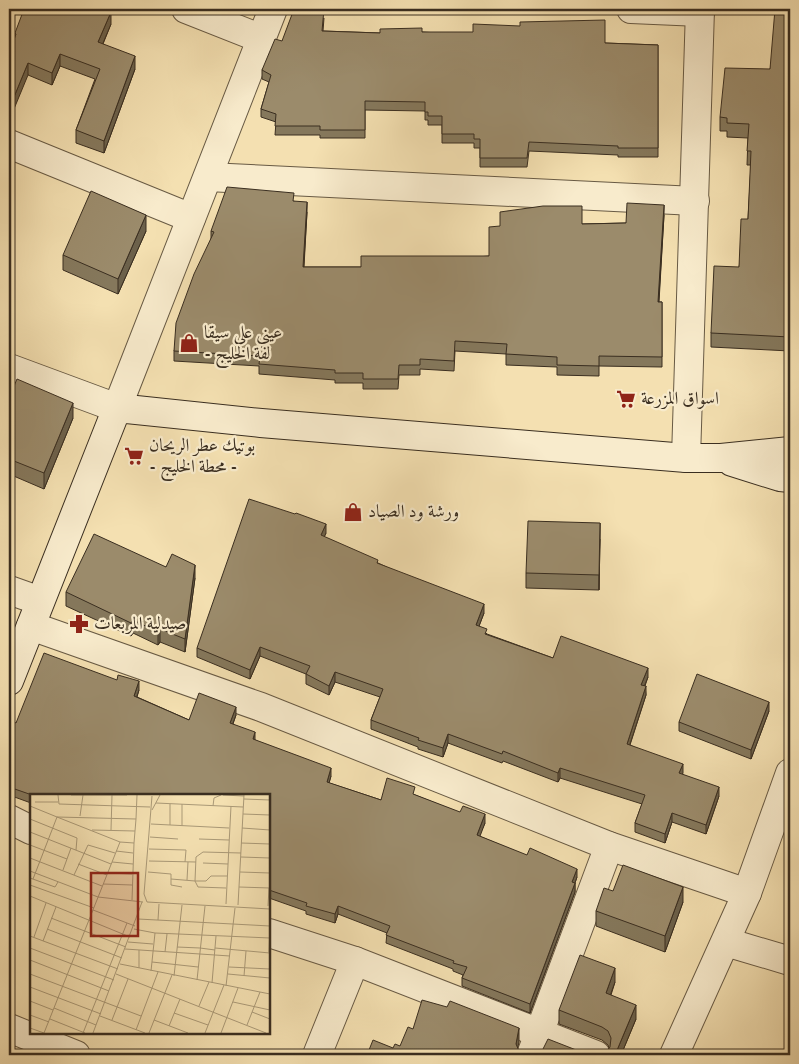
<svg xmlns="http://www.w3.org/2000/svg" width="799" height="1064" font-family="'IM FELL DW Pica',Amiri,serif">
<style>
.lines{fill:none;stroke-linecap:round;stroke-linejoin:round}
.street-casing{stroke:#685a44;stroke-width:30}
.secondary-casing{stroke:#3a2e20;stroke-width:30}
.street{stroke:#f8ebcc;stroke-width:28}
.secondary{stroke:#f8ebcc;stroke-width:28}
.wall{fill:#85785c;stroke:#3a2e20}
.shaded-wall{fill:#6c614b;stroke:#3a2e20}
.building{fill:#9b8b6b;stroke:#3a2e20}
.labels{text-anchor:middle;dominant-baseline:central;stroke-width:4.5;stroke-linejoin:round;paint-order:stroke}
.poi-label{font-size:18px;fill:#3a2e20;stroke:#f8ebcc;text-anchor:start}
.inset-road{fill:none;stroke:#a97;stroke-width:1}
.view{fill:#8f2418;fill-opacity:0.15;stroke:#8f2418;stroke-width:2.5}
.inset-edge{fill:none;stroke:#3a2e20;stroke-width:2.5}
</style>
<rect width="100%" height="100%" fill="#f4e0b1"/>
<filter id="stains"><feTurbulence type="fractalNoise" baseFrequency=".004" numOctaves="4"/><feColorMatrix values="0 0 0 0 .2 0 0 0 0 .09 0 0 0 0 .02 0 0 0 .5 -.17"/></filter>
<radialGradient id="worn" r=".72"><stop offset=".6" stop-color="#630" stop-opacity="0"/><stop offset="1" stop-color="#630" stop-opacity=".3"/></radialGradient>
<g class="lines">
<g class="street-casing">
<g id="street">
<path d="M186,9L262,39"/>
<path d="M631,9L700,12"/>
<path d="M9,144L191,218"/>
<path d="M208,177L695,201"/>
<path d="M9,368L117,408L273,9"/>
<path d="M686,458L700,9"/>
<path d="M9,590L40,601"/>
<path d="M31,626L261,707L609,846L747,893"/>
<path d="M9,819L31,830"/>
<path d="M269,933L355,961L596,1055"/>
<path d="M726,942L790,961"/>
<path d="M9,1028L76,1055"/>
<path d="M317,1055L355,961"/>
<path d="M531,1055L609,846"/>
<path d="M674,1055L747,893L790,773"/>
</g>
</g>
<g class="secondary-casing">
<g id="secondary">
<path d="M732,462L780,477L790,478"/>
<path d="M9,681L117,408L261,423L686,458H721L790,451"/>
</g>
</g>
<use href="#street" class="street"/>
<use href="#secondary" class="secondary"/>
</g>
<g class="wall">
<path d="M790,9V351L711,347V333L739,267L748,219L751,165H747L748,138L727,137V131H720V117L770,69Z"/>
<path d="M324,18L323,31L380,33L422,32L605,43L658,45V157H618V155L529,151L527,167H480V148H474V143H442V125H428V120H425V111L365,110V138H320V135H275L276,122L261,117V109L269,82L262,79V70L282,41Z"/>
<path d="M111,24L103,44L135,69L104,153L76,143V130L95,79L60,66L52,85L28,75L15,39V33Z"/>
<path d="M294,201L307,212L304,267H361L489,256L582,224L626,223L664,215L659,302H662V367L599,366V376L557,375V367L506,365V354L455,351L454,371L420,369V375H399L398,389H363V383H335V380L259,374V366L174,361V351L211,239V231Z"/>
<path d="M146,231L118,294L63,270V255Z"/>
<path d="M9,398L73,418L44,489L9,474Z"/>
<path d="M326,533L324,537L378,563L484,613L479,626L487,634L553,658L648,677L645,686L646,695L630,745L683,773L682,774L719,796L706,834L672,822L665,843L635,832V823L642,804L560,778L558,782L503,761L502,763L448,743L443,757L418,749V747L371,729V720L380,697L335,682L329,695L306,684V674L260,656L250,679L197,657V648Z"/>
<path d="M600,539L599,590L526,588V573Z"/>
<path d="M166,567L195,578L185,652L160,642L158,645L133,633L131,636L66,606V592Z"/>
<path d="M139,690L137,697L189,720L236,715L233,724L255,740L331,776L329,783L381,800L415,795L485,823L479,836L577,877L575,883V892L530,1013L462,986V978L463,975L453,971V969L386,943L387,933L338,914L335,923L306,914V911L269,898V795H31V803L9,795V737L16,723Z"/>
<path d="M769,711L751,759L679,731V722Z"/>
<path d="M790,810V862H785V847Z"/>
<path d="M613,891L683,902L665,952L596,926V911Z"/>
<path d="M615,982L611,995L636,1019L621,1055H601L605,1054L609,1048L608,1045L602,1040L559,1024V1010Z"/>
</g>
<g class="shaded-wall">
<path d="M111,12V24L98,55V42Z"/>
<path d="M60,54V66L52,85V73Z"/>
<path d="M135,56V69L104,153V141Z"/>
<path d="M28,63V75L9,121V109Z"/>
<path d="M307,202V212L303,277V267Z"/>
<path d="M664,205V215L658,312V302Z"/>
<path d="M146,215V231L118,294V279Z"/>
<path d="M73,403V418L44,489V473Z"/>
<path d="M600,523V539L599,590V575Z"/>
<path d="M326,524V533L321,544V535Z"/>
<path d="M195,565V578L185,652V639Z"/>
<path d="M484,604V613L476,634V625Z"/>
<path d="M133,620V633L131,636V623Z"/>
<path d="M160,629V642L158,645V632Z"/>
<path d="M260,647V656L250,679V670Z"/>
<path d="M648,668V677L641,694V685Z"/>
<path d="M335,672V682L329,695V686Z"/>
<path d="M139,681V690L134,705V696Z"/>
<path d="M646,686V695L627,753V744Z"/>
<path d="M769,702V711L751,759V750Z"/>
<path d="M236,707V715L230,731V723Z"/>
<path d="M255,732V740L253,739Z"/>
<path d="M448,734V743L443,757V748Z"/>
<path d="M683,764V773L679,782V773Z"/>
<path d="M331,768V776L327,790V782Z"/>
<path d="M560,768V778L558,782V773Z"/>
<path d="M719,787V796L706,834V825Z"/>
<path d="M672,813V822L665,843V834Z"/>
<path d="M485,814V823L477,844V835Z"/>
<path d="M577,869V877L572,891V882Z"/>
<path d="M575,883V892L530,1013V1004Z"/>
<path d="M683,887V902L665,952V936Z"/>
<path d="M338,906V914L335,923V914Z"/>
<path d="M615,968V982L606,1007V993Z"/>
<path d="M636,1005V1019L621,1055H615Z"/>
<path d="M519,1028V1042L516,1055V1044Z"/>
</g>
<g class="building">
<path d="M24,9H103L111,12L98,42L135,56L104,141L76,130L100,69L60,54L52,73L28,63L9,109V55L16,34L15,33Z"/>
<path d="M294,9H324L322,31L380,33V29L422,28V32H473V24L520,26V22L605,20V43L658,45V148H618V146L529,142L527,158H480V139H474V134H442V116H428V112H425V102L365,101V130H320V126H275L276,114L261,109L271,75L262,70L275,39L282,41Z"/>
<path d="M775,9H790V337L711,333L714,266L739,267L741,219H748L751,151H747L749,124L727,123V118L720,117L725,68L770,69Z"/>
<path d="M227,187L294,193L293,201L307,202L303,267H361V256H489V227L500,226V212L543,206H582V224L626,223L627,203L664,205L658,302H662V357L599,356V366L557,365V357L506,354L507,344L455,341L454,361L420,359V365H399L398,379H363V373H335V370L259,364L260,356L174,351L176,323L194,274L214,232L211,231Z"/>
<path d="M91,191L146,215L118,279L63,255Z"/>
<path d="M17,379L73,403L44,473L9,459V398Z"/>
<path d="M249,499L295,514L296,513L326,524L321,535L378,560L377,563L484,604L476,625L487,629L485,634L553,658L561,636L648,668L641,685L646,686L627,744L683,764L679,773L719,787L706,825L672,813L665,834L635,823L645,795L560,768L558,773L503,751L502,754L448,734L443,748L418,740L419,738L371,720L383,689L335,672L329,686L306,674L310,666L260,647L250,670L197,648Z"/>
<path d="M528,521L600,523L599,575L526,573Z"/>
<path d="M94,534L166,567L172,554L195,565L185,639L160,629L158,632L133,620L131,623L66,592Z"/>
<path d="M44,653L117,680L118,675L139,681L134,696L189,720L199,693L236,707L230,723L255,732L253,739L331,768L327,782L381,800L387,778L415,787L413,794L460,812L463,806L485,814L477,835L527,855L530,848L577,869L572,882L575,883L530,1004L462,978L467,967L453,963L454,961L386,935L390,926L338,906L335,914L306,906L307,903L269,890V795H32L9,787V737L14,722L16,723Z"/>
<path d="M697,674L769,702L751,750L679,722Z"/>
<path d="M788,810H790V847H785Z"/>
<path d="M623,865L683,887L665,936L596,911L604,888L613,891Z"/>
<path d="M580,955L615,968L606,993L636,1005L615,1055H601L605,1054L610,1047L611,1038L608,1031L602,1027L559,1010Z"/>
<path d="M422,1000L447,1007L450,1001L519,1028L516,1044L519,1051L525,1055H367L373,1040L393,1048L395,1044L400,1046L408,1027L413,1029Z"/>
<path d="M548,1039L589,1055H536L541,1053Z"/>
<path d="M343,1052L351,1055H342Z"/>
</g>
<defs>
<g id="shop-bare" transform="scale(1.5)"><path d="M-5-2.5h2.3a2.7 3.5 0 0 1 5.4 0H5L5.5 6h-11ZM-1.5-2.5h3a1.5 2.3 0 0 0-3 0Z" fill="#8f2418" stroke="#f8ebcc" stroke-width="2.5" paint-order="stroke"/></g>
<g id="supermarket-bare" transform="scale(1.5)"><path d="M-6-5.5h2.5l.6 2H6L4.5 2H-2.5L-4.4-4H-6ZM-1.5 3.2a1.3 1.3 0 1 0 .1 0ZM3 3.2a1.3 1.3 0 1 0 .1 0Z" fill="#8f2418" stroke="#f8ebcc" stroke-width="2.5" paint-order="stroke"/></g>
<g id="pharmacy-bare" transform="scale(1.5)"><path d="M-2-6h4v4h4v4h-4v4h-4v-4h-4v-4h4Z" fill="#8f2418" stroke="#f8ebcc" stroke-width="2.5" paint-order="stroke"/></g>
</defs>
<g fill-rule="evenodd">
<use href="#shop-bare" x="189" y="343"/>
<use href="#supermarket-bare" x="626" y="399"/>
<use href="#supermarket-bare" x="134" y="456"/>
<use href="#shop-bare" x="353" y="512"/>
<use href="#pharmacy-bare" x="79" y="624"/>
</g>
<g class="labels">
<g class="poi-label">
<text x="204" y="333">عيني على سيقا<tspan x="204" dy="21">- لفة الخليج</tspan></text>
<text x="641" y="399">اسواق المزرعة</text>
<text x="149" y="446">بوتيك عطر الريحان<tspan x="149" dy="21">- محطة الخليج -</tspan></text>
<text x="368" y="512">ورشة ود الصياد</text>
<text x="94" y="624">صيدلية المربعات</text>
</g>
</g>
<g transform="translate(30 794)">
<rect width="240" height="240" fill="#f4e0b1"/>
<path class="inset-road" d="M28,1L29,10L120,13M41,1H97M193,1L214,2M122,2L114,100L117,108L240,115M214,5L240,6M5,8H28M126,9L213,13M0,12L27,23L3,85M183,12L184,4L191,1M122,16L130,1M213,20L240,21M50,22L53,1M27,23L90,48L104,49L106,25M27,23L106,25L107,1M0,25L47,44L46,56M121,30L199,34M140,31V10M152,32V10M212,34L240,36M62,36L105,37M81,36L82,1M0,38L81,70M120,43L148,45M169,45L199,46M211,49L240,50M0,51L37,65M119,55L156,56L155,68M86,57L103,59M211,63L240,64M0,64L72,92M119,67L166,68M82,68L103,70M173,69L198,70M48,70L77,81M33,76L41,54M0,77L68,103L113,108M118,78L141,80V91L152,93M210,78L240,79M78,79L102,80M44,81L58,51L85,59M0,84L25,93L28,88M141,85L165,87L166,63L173,58L211,59M157,86L158,68M73,90L102,91M0,91L64,114M209,93L240,94M196,94L168,93L165,87H176L181,82H197M0,102L100,143M102,106L104,49M196,110L201,12M208,111L214,1M238,112L239,94M63,116L105,132M21,124L96,153M108,125L240,132M128,126L129,110M17,135L92,164M104,135L125,139L240,144M0,142L88,175M4,143L16,109M13,147L26,113M98,148L123,150M147,153L170,154M0,154L84,186M170,154L185,156M185,154L240,159M95,155L200,162M135,158L137,140M239,158L240,131M0,166L79,197M122,168L168,173M90,170L240,200M199,173L240,175M109,174V156M121,177L125,139M0,180L111,222M86,180L236,239M198,180L240,184M144,182L152,111M214,182L216,157M167,186L175,112M182,189L186,142M196,192L205,114M0,193L71,220M0,207L23,216M203,208L240,216M169,212L179,188M24,214L66,231M222,218L240,225M144,219L178,231M0,221L19,228M70,222L115,239M20,225L55,239M82,226L98,185M124,226L158,239M217,231L230,198M139,232L150,205M0,234L14,239L90,48M106,236L128,178M53,239L97,129M63,239L112,108M119,239L142,181M175,239L194,191M191,239L208,194"/>
<path class="view" d="M61,79H108V142H61Z"/>
<rect width="240" height="240" class="inset-edge"/>
</g>
<rect width="799" height="1064" fill="none" stroke="#f4e0b1" stroke-width="30"/>
<rect x="10" y="10" width="779" height="1044" fill="none" stroke="#3a2e20" stroke-width="2.5"/>
<rect x="15" y="15" width="769" height="1034" fill="none" stroke="#3a2e20"/>
<rect width="100%" height="100%" filter="url(#stains)"/>
<rect width="100%" height="100%" fill="url(#worn)"/>
</svg>
